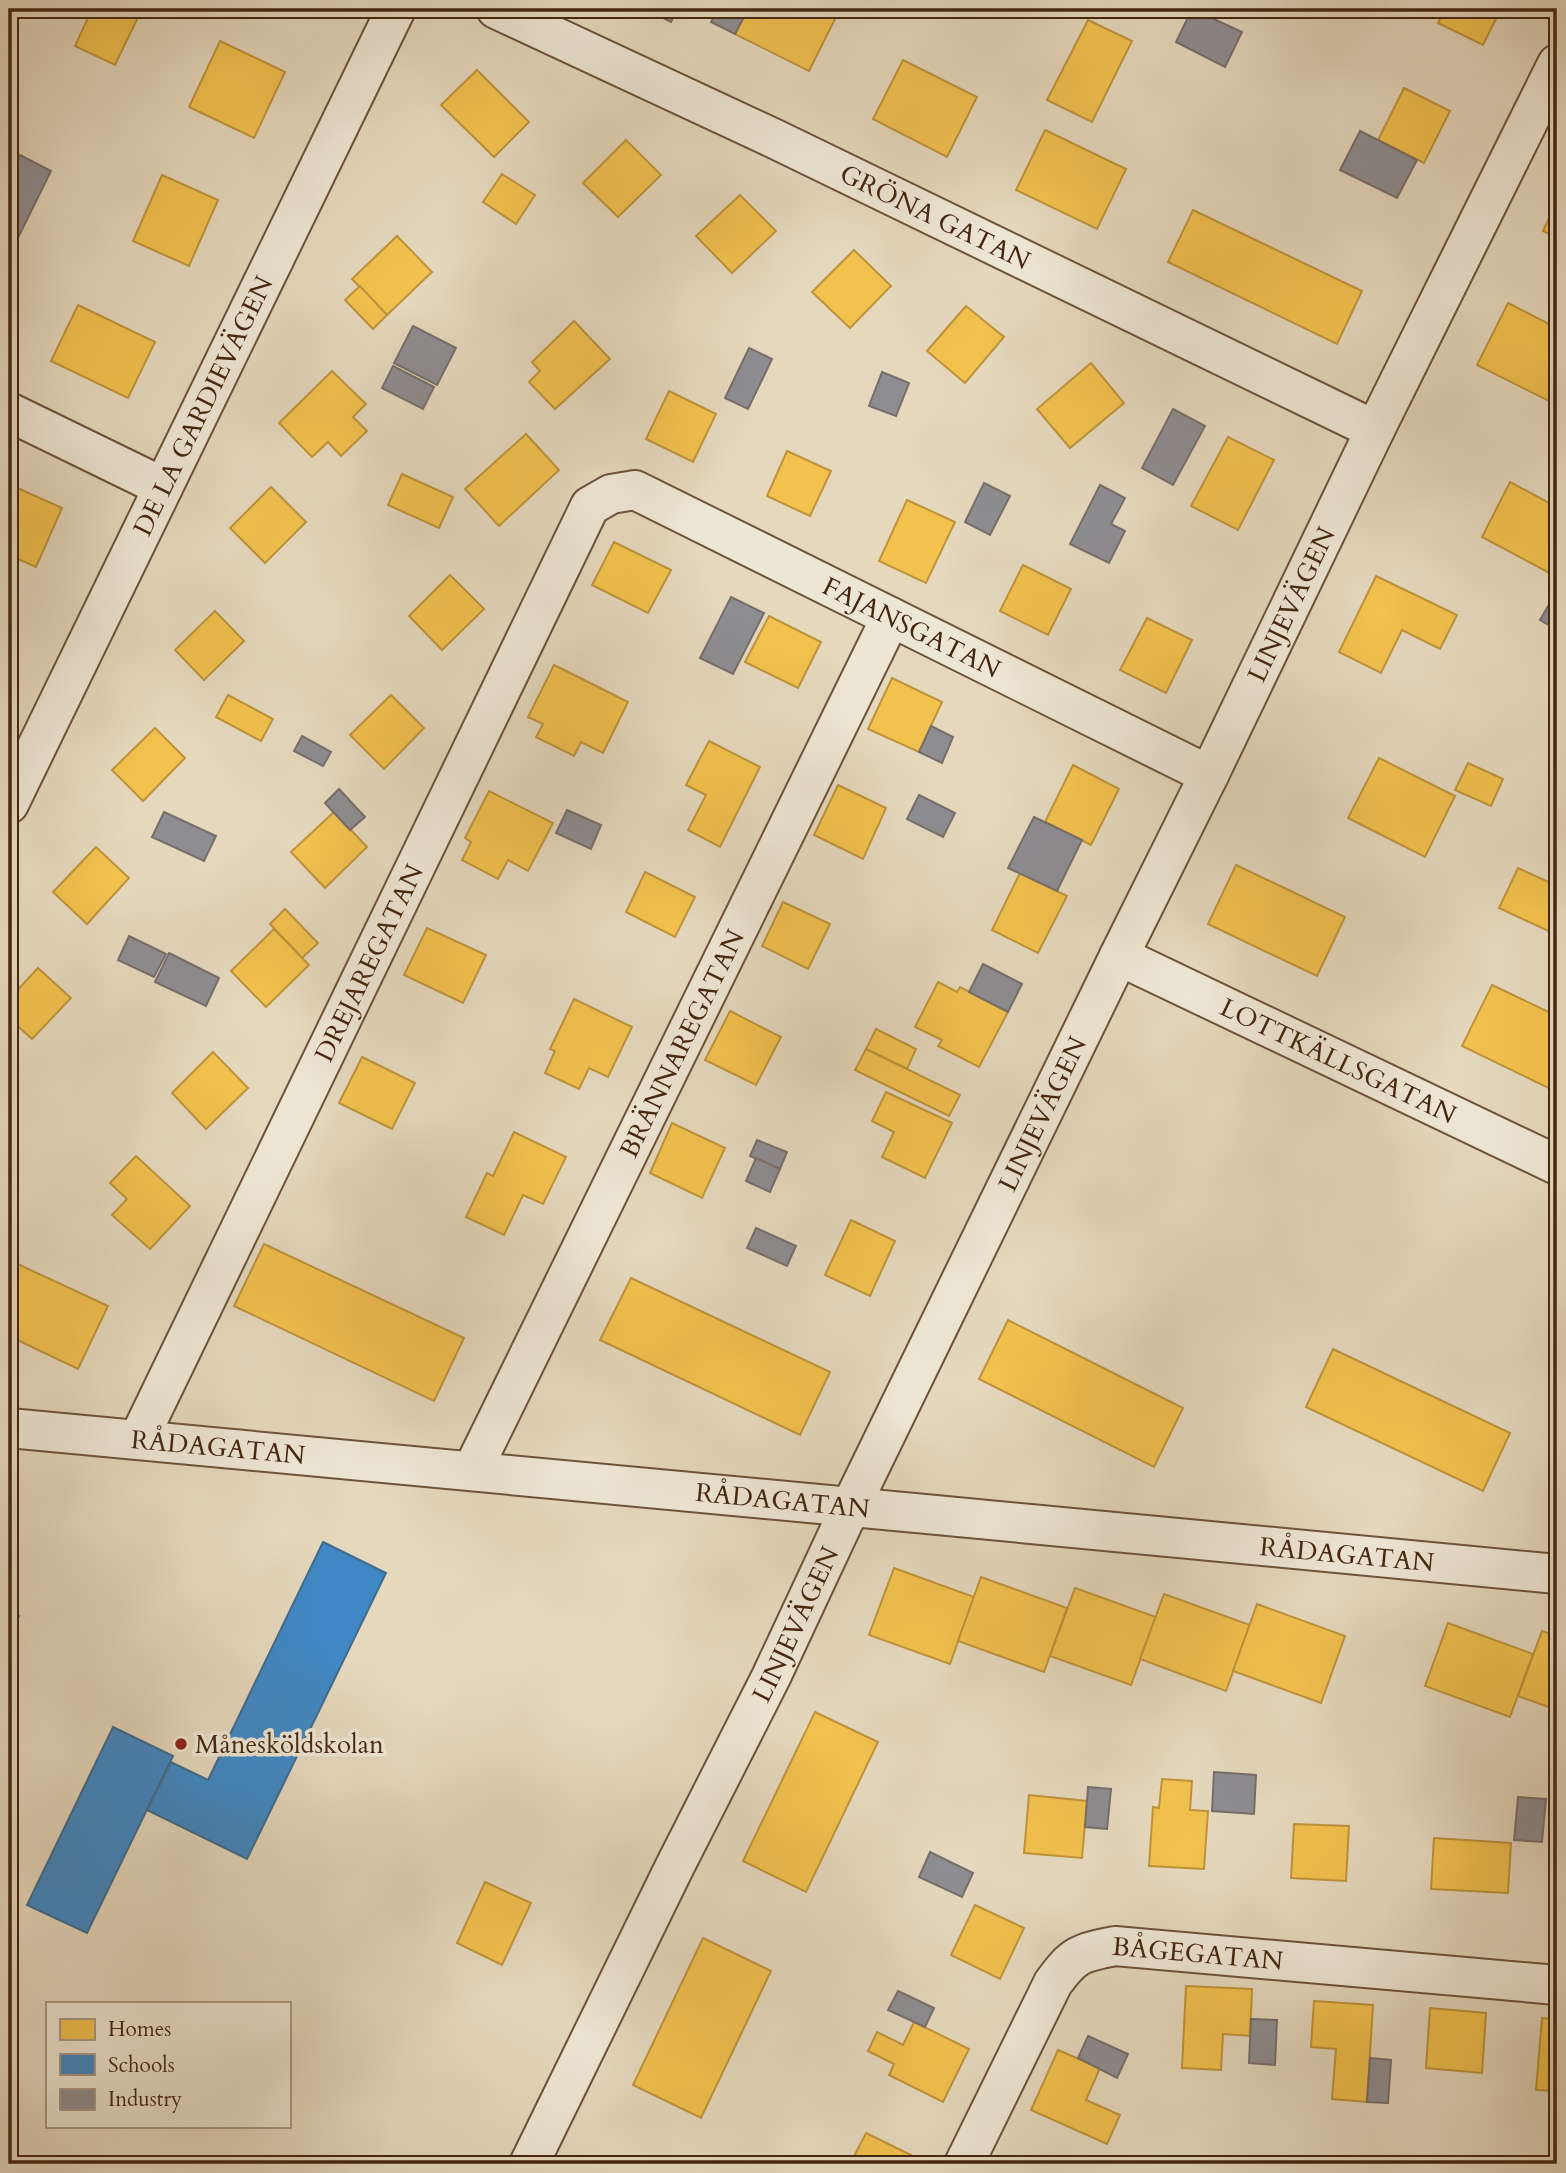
<svg xmlns="http://www.w3.org/2000/svg" width="1566" height="2173" font-family="Cardo,serif">
<style>
.homes{fill:#f2c14e;stroke:#be933b;stroke-width:2}
.schools{fill:#3f88c5;stroke:#406b8e;stroke-width:2}
.industry{fill:#8d8d92;stroke:#776e6b;stroke-width:2}
.lines{fill:none;stroke-linecap:round;stroke-linejoin:round}
.minor-casing{stroke:#6c533a;stroke-width:42}
.minor{stroke:#eee6d4;stroke-width:38}
.poi-dot{fill:#8f2418;stroke:#eee6d4;stroke-width:2.5}
.labels{text-anchor:middle;dominant-baseline:central;stroke-width:7;stroke-linejoin:round;paint-order:stroke}
.street-label{font-size:26px;fill:#44270f;stroke:#eee6d4}
.poi-label{font-size:26px;fill:#44270f;stroke:#eee6d4;text-anchor:start}
</style>
<rect width="100%" height="100%" fill="#e5d8bd"/>
<filter id="stains"><feTurbulence type="fractalNoise" baseFrequency=".00286" numOctaves="4"/><feColorMatrix values="0 0 0 0 .2 0 0 0 0 .09 0 0 0 0 .02 0 0 0 .5 -.17"/></filter>
<radialGradient id="worn" r=".72"><stop offset=".6" stop-color="#630" stop-opacity="0"/><stop offset="1" stop-color="#630" stop-opacity=".3"/></radialGradient>
<g class="homes">
<path d="M92,9H142L115,65L75,46Z"/>
<path d="M748,9H840L809,71L735,34Z"/>
<path d="M1445,9H1501L1483,45L1438,23Z"/>
<path d="M1088,20L1132,41L1092,122L1047,100Z"/>
<path d="M220,41L285,72L254,138L189,107Z"/>
<path d="M903,60L977,97L947,157L873,119Z"/>
<path d="M477,70L529,122L494,157L441,105Z"/>
<path d="M1404,88L1450,111L1424,163L1378,140Z"/>
<path d="M1045,130L1126,169L1097,229L1016,190Z"/>
<path d="M626,140L661,175L618,217L583,183Z"/>
<path d="M502,174L535,195L516,224L483,202Z"/>
<path d="M162,175L218,200L189,266L133,241Z"/>
<path d="M740,195L776,231L732,273L696,236Z"/>
<path d="M1557,201V238L1543,231Z"/>
<path d="M1193,210L1362,291L1337,344L1168,262Z"/>
<path d="M397,236L432,272L387,315L352,279Z"/>
<path d="M854,250L891,286L850,328L812,292Z"/>
<path d="M360,286L387,315L373,329L345,300Z"/>
<path d="M1508,303L1557,328V390L1551,402L1477,365Z"/>
<path d="M78,305L155,342L128,398L51,361Z"/>
<path d="M966,306L1004,337L965,383L927,351Z"/>
<path d="M574,321L610,359L555,409L529,382L540,371L532,362Z"/>
<path d="M1091,363L1124,403L1070,448L1037,409Z"/>
<path d="M332,371L366,404L353,417L367,431L341,456L328,442L312,457L279,423Z"/>
<path d="M669,391L716,414L693,462L646,439Z"/>
<path d="M526,434L559,470L499,526L465,489Z"/>
<path d="M1228,437L1274,460L1238,530L1191,506Z"/>
<path d="M787,451L831,471L810,516L767,496Z"/>
<path d="M402,474L453,497L439,528L388,505Z"/>
<path d="M1510,482L1557,507V577L1482,537Z"/>
<path d="M13,486L62,508L36,567L9,555V496Z"/>
<path d="M271,487L306,522L265,563L230,528Z"/>
<path d="M907,500L955,522L926,583L879,561Z"/>
<path d="M614,542L671,570L648,613L592,585Z"/>
<path d="M1023,565L1071,589L1048,635L1000,611Z"/>
<path d="M450,575L484,609L442,650L409,616Z"/>
<path d="M1376,576L1457,615L1440,649L1402,630L1381,673L1339,652Z"/>
<path d="M215,611L244,641L204,680L175,650Z"/>
<path d="M769,616L821,642L798,688L745,662Z"/>
<path d="M1147,618L1192,640L1166,693L1120,670Z"/>
<path d="M554,665L628,702L603,753L581,742L574,756L536,737L543,724L528,717Z"/>
<path d="M892,678L942,702L919,752L868,729Z"/>
<path d="M228,695L273,719L261,741L216,717Z"/>
<path d="M391,695L424,728L384,769L350,735Z"/>
<path d="M155,728L185,758L143,801L112,770Z"/>
<path d="M709,741L760,767L720,847L688,830L706,795L686,785Z"/>
<path d="M1379,758L1455,796L1425,857L1348,818Z"/>
<path d="M1468,763L1503,779L1491,806L1455,790Z"/>
<path d="M1073,765L1119,789L1091,845L1045,822Z"/>
<path d="M838,785L886,808L863,859L814,835Z"/>
<path d="M489,791L553,823L528,871L508,860L498,879L462,860L471,842L465,838Z"/>
<path d="M334,812L367,847L325,888L291,852Z"/>
<path d="M96,847L129,878L87,924L53,892Z"/>
<path d="M1236,865L1345,917L1317,976L1208,924Z"/>
<path d="M1518,868L1557,886V935L1499,908Z"/>
<path d="M645,872L695,897L675,937L626,912Z"/>
<path d="M1020,873L1067,896L1038,953L992,930Z"/>
<path d="M783,902L830,924L808,969L762,946Z"/>
<path d="M285,909L318,943L302,958L270,924Z"/>
<path d="M427,928L486,955L463,1003L404,975Z"/>
<path d="M274,929L309,965L266,1007L231,971Z"/>
<path d="M38,968L71,998L32,1039L9,1018V999Z"/>
<path d="M938,982L957,992L960,987L1008,1012L979,1067L938,1046L942,1040L915,1027Z"/>
<path d="M1492,985L1557,1016V1092L1462,1046Z"/>
<path d="M574,999L632,1027L608,1077L589,1068L579,1089L545,1073L555,1051L550,1049Z"/>
<path d="M730,1011L781,1037L756,1085L705,1060Z"/>
<path d="M876,1029L916,1049L907,1069L866,1049Z"/>
<path d="M866,1049L960,1095L949,1116L855,1070Z"/>
<path d="M213,1052L248,1088L206,1129L172,1093Z"/>
<path d="M362,1057L415,1083L392,1129L339,1103Z"/>
<path d="M886,1092L952,1123L925,1178L882,1157L894,1132L872,1121Z"/>
<path d="M672,1123L725,1148L702,1198L650,1173Z"/>
<path d="M514,1132L566,1157L543,1204L523,1195L504,1235L466,1217L487,1173L493,1176Z"/>
<path d="M136,1156L190,1206L150,1249L112,1215L127,1199L110,1183Z"/>
<path d="M851,1220L895,1241L870,1296L825,1275Z"/>
<path d="M264,1244L464,1338L434,1401L234,1306Z"/>
<path d="M9,1260L108,1306L78,1369L9,1336Z"/>
<path d="M631,1278L830,1372L800,1435L600,1340Z"/>
<path d="M1008,1320L1183,1408L1154,1467L979,1379Z"/>
<path d="M1333,1349L1510,1433L1483,1491L1306,1407Z"/>
<path d="M894,1568L974,1597L950,1664L869,1635Z"/>
<path d="M981,1577L1067,1608L1044,1672L958,1641Z"/>
<path d="M1075,1588L1156,1617L1131,1685L1050,1656Z"/>
<path d="M1164,1594L1250,1625L1226,1691L1140,1659Z"/>
<path d="M1257,1604L1345,1636L1321,1703L1233,1671Z"/>
<path d="M1448,1623L1533,1654L1510,1717L1425,1686Z"/>
<path d="M1542,1631L1557,1636V1710L1518,1696Z"/>
<path d="M815,1712L878,1742L806,1892L743,1861Z"/>
<path d="M1162,1779L1192,1781L1190,1810L1208,1811L1204,1869L1149,1866L1153,1807L1159,1808Z"/>
<path d="M1029,1795L1087,1801L1082,1858L1024,1853Z"/>
<path d="M1294,1824L1349,1826L1346,1881L1291,1878Z"/>
<path d="M1434,1838L1511,1843L1508,1893L1431,1889Z"/>
<path d="M485,1882L531,1903L502,1965L457,1943Z"/>
<path d="M975,1905L1024,1928L1000,1979L951,1955Z"/>
<path d="M703,1938L771,1971L701,2118L633,2085Z"/>
<path d="M1186,1986L1252,1989L1250,2036L1223,2034L1221,2070L1182,2068Z"/>
<path d="M1314,2001L1373,2005L1367,2102L1332,2099L1336,2049L1311,2047Z"/>
<path d="M1430,2008L1486,2013L1482,2073L1426,2068Z"/>
<path d="M1542,2018L1557,2020V2091L1536,2090Z"/>
<path d="M914,2022L969,2049L943,2102L889,2075L894,2064L868,2051L877,2032L903,2045Z"/>
<path d="M1058,2050L1100,2068L1086,2100L1120,2115L1107,2144L1031,2110Z"/>
<path d="M866,2133L911,2155L906,2164H850Z"/>
</g>
<g class="schools">
<path d="M323,1542L386,1573L247,1859L147,1810L171,1762L208,1780Z"/>
<path d="M9,1611L19,1616L9,1636Z"/>
<path d="M113,1727L173,1756L87,1933L27,1905Z"/>
</g>
<g class="industry">
<path d="M645,9H677L671,22Z"/>
<path d="M718,9H748L735,34L711,22Z"/>
<path d="M1192,9L1242,32L1225,67L1176,42Z"/>
<path d="M1360,131L1417,160L1397,198L1340,170Z"/>
<path d="M20,155L51,171L9,256V177Z"/>
<path d="M413,326L456,348L437,385L394,363Z"/>
<path d="M749,348L772,359L748,409L725,398Z"/>
<path d="M393,366L434,387L423,409L382,388Z"/>
<path d="M882,372L909,383L896,416L869,406Z"/>
<path d="M1173,409L1205,426L1173,485L1142,468Z"/>
<path d="M984,483L1010,496L990,535L965,522Z"/>
<path d="M1100,485L1125,498L1111,524L1125,531L1109,563L1070,544Z"/>
<path d="M1557,591V630L1540,620Z"/>
<path d="M731,597L764,613L733,674L700,658Z"/>
<path d="M931,726L953,737L942,763L919,752Z"/>
<path d="M302,736L331,752L323,766L294,751Z"/>
<path d="M339,789L365,817L350,830L325,803Z"/>
<path d="M919,795L955,813L943,837L907,819Z"/>
<path d="M567,810L601,825L591,849L556,833Z"/>
<path d="M164,812L216,836L204,861L152,837Z"/>
<path d="M1034,817L1082,840L1057,891L1008,868Z"/>
<path d="M129,936L166,954L154,977L118,960Z"/>
<path d="M169,953L219,978L206,1006L155,982Z"/>
<path d="M983,964L1022,984L1008,1012L969,992Z"/>
<path d="M757,1140L787,1152L780,1169L750,1156Z"/>
<path d="M756,1158L780,1169L770,1192L746,1181Z"/>
<path d="M756,1228L796,1246L787,1266L747,1248Z"/>
<path d="M1214,1772L1256,1775L1254,1814L1212,1811Z"/>
<path d="M1088,1787L1111,1789L1107,1829L1085,1827Z"/>
<path d="M1518,1797L1546,1799L1542,1842L1514,1840Z"/>
<path d="M930,1852L973,1873L962,1897L919,1877Z"/>
<path d="M898,1991L934,2008L925,2027L888,2010Z"/>
<path d="M1251,2019L1277,2020L1275,2065L1249,2063Z"/>
<path d="M1088,2036L1128,2054L1117,2078L1078,2058Z"/>
<path d="M1370,2058L1391,2060L1388,2103L1367,2102Z"/>
</g>
<g class="lines">
<g class="minor-casing">
<g id="minor">
<path id="s1" d="M496,9L775,139L1375,430"/>
<path d="M9,412L163,487"/>
<path id="s2" d="M9,804L396,9"/>
<path id="s3" d="M1119,956L1557,1165"/>
<path id="s4" d="M9,1428C525,1474 1041,1526 1557,1574"/>
<path id="s5" d="M138,1440L590,506L611,494L635,490L1209,775"/>
<path id="s6" d="M473,1469L891,617"/>
<path id="s7" d="M529,2164L674,1868L771,1677L850,1508L1119,956L1209,775L1375,430L1557,64"/>
<path id="s8" d="M964,2164L1053,1983C1074,1954 1080,1953 1115,1946L1557,1985"/>
</g>
</g>
<use href="#minor" class="minor"/>
</g>
<circle class="poi-dot" cx="181" cy="1744" r="7"/>
<g class="labels">
<g class="street-label">
<text stroke="none"><textPath href="#s1" startOffset="486">GRÖNA GATAN</textPath></text>
<text stroke="none"><textPath href="#s2" startOffset="443">DE LA GARDIEVÄGEN</textPath></text>
<text stroke="none"><textPath href="#s7" startOffset="1736">LINJEVÄGEN</textPath></text>
<text stroke="none"><textPath href="#s5" startOffset="1395">FAJANSGATAN</textPath></text>
<text stroke="none"><textPath href="#s5" startOffset="530">DREJAREGATAN</textPath></text>
<text stroke="none"><textPath href="#s6" startOffset="474">BRÄNNAREGATAN</textPath></text>
<text stroke="none"><textPath href="#s3" startOffset="243">LOTTKÄLLSGATAN</textPath></text>
<text stroke="none"><textPath href="#s7" startOffset="1169">LINJEVÄGEN</textPath></text>
<text stroke="none"><textPath href="#s4" startOffset="210">RÅDAGATAN</textPath></text>
<text stroke="none"><textPath href="#s4" startOffset="777">RÅDAGATAN</textPath></text>
<text stroke="none"><textPath href="#s4" startOffset="1344">RÅDAGATAN</textPath></text>
<text stroke="none"><textPath href="#s7" startOffset="602">LINJEVÄGEN</textPath></text>
<text stroke="none"><textPath href="#s8" startOffset="360">BÅGEGATAN</textPath></text>
</g>
<g class="poi-label">
<text x="195" y="1744">Månesköldskolan</text>
</g>
</g>
<rect width="1566" height="2173" fill="none" stroke="#e5d8bd" stroke-width="35"/>
<rect x="10" y="10" width="1545" height="2152" fill="none" stroke="#44270f" stroke-width="3.5"/>
<rect x="18" y="18" width="1531" height="2138" fill="none" stroke="#44270f" stroke-width="2"/>
<rect x="46" y="2002" width="245" height="126" fill="#eee6d4" stroke="#aa9a85" stroke-width="2"/>
<rect x="60" y="2019" width="35" height="21" fill="#f2c14e" stroke="#aa9a85" stroke-width="2"/>
<text x="108" y="2036" font-size="21" fill="#44270f">Homes</text>
<rect x="60" y="2054" width="35" height="21" fill="#3f88c5" stroke="#aa9a85" stroke-width="2"/>
<text x="108" y="2072" font-size="21" fill="#44270f">Schools</text>
<rect x="60" y="2089" width="35" height="21" fill="#8d8d92" stroke="#aa9a85" stroke-width="2"/>
<text x="108" y="2106" font-size="21" fill="#44270f">Industry</text>
<rect width="100%" height="100%" filter="url(#stains)"/>
<rect width="100%" height="100%" fill="url(#worn)"/>
</svg>
